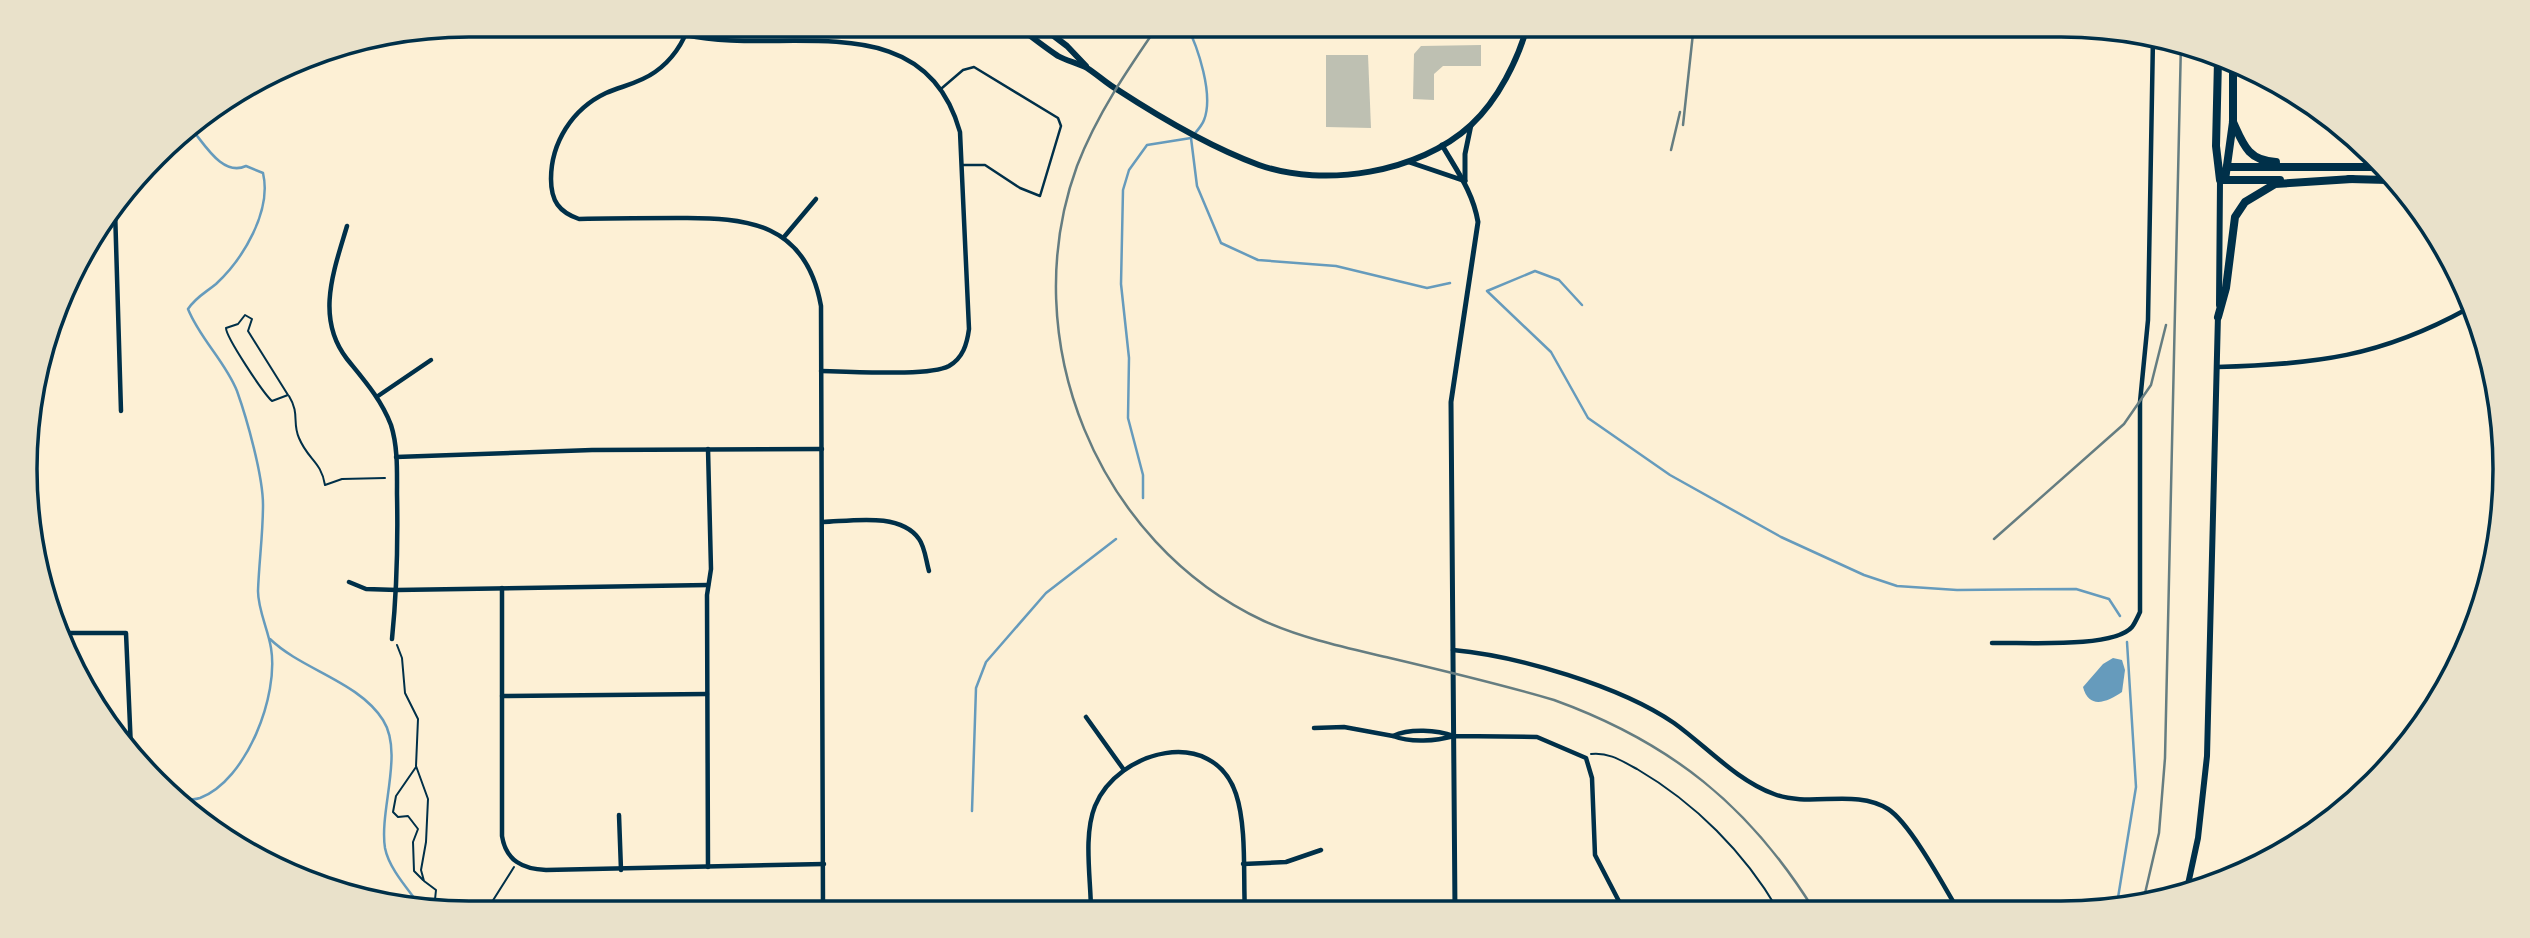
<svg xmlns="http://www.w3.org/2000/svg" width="2530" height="938" font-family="'Nunito Sans',sans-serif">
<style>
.water{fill:#669bbc}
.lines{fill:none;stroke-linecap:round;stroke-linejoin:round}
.stream{stroke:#669bbc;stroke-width:2.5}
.building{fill:#bec0b2}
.path{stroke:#003049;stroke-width:2}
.service{stroke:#003049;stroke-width:2.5}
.minor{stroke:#003049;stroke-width:4.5}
.tertiary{stroke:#003049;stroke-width:5}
.secondary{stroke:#003049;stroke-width:6}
.trunk{stroke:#003049;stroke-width:8}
.motorway{stroke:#003049;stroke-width:8}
.rail{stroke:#657d81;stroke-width:2.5}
.rim{fill:none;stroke:#003049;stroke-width:3.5}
</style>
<rect width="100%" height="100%" fill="#fdf0d5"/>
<path class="water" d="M2113,658L2122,660L2125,670L2122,692C2107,702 2089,710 2083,687L2103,664Z"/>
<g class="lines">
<g class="stream">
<path d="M1186,24C1198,47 1214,95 1204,120C1202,126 1195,133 1191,138L1197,186L1221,243L1258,260L1336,266L1427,288L1450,283"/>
<path d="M1582,305L1559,280L1535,271L1487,291L1551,352L1588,418L1670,475L1781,537L1864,575L1897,586L1957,590L2076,589L2109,599L2120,616"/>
<path d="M1143,498V475L1128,418L1129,358L1121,284L1123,190L1129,170L1147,145L1191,138"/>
<path d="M270,639C302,670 358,681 383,720C404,753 379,810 385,848C389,869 409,890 421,907"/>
<path d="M178,800C185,800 194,800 200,798C247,780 279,695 271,648C268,629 258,610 258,591C259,562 263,534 263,505C263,476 247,419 237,391C225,361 200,339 188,309C196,297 205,293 216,284C243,259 272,211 263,173L246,166C222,177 204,143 190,127"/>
<path d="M972,811L976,688L986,662L1046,593L1116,539"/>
<path d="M2116,910L2136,787L2127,642"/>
</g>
</g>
<g class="building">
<path d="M1554,24H1606L1604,35L1554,27Z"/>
<path d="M1481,45V66H1443L1434,74V100L1413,99L1414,54L1421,46Z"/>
<path d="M1326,55H1368L1371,128L1326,127Z"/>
</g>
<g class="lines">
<g class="path">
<path d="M245,315L252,319L248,331L288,395L272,401C263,393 226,337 226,328L238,324Z"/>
<path d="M289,396C300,414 292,423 299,438C308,460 321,461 325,485L342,479L385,478"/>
<path d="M397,645L402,658L405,693L418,719L416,766L428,799L426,842L421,870L424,881L436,890L434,909"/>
<path d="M1591,754C1609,752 1622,761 1637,769C1695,803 1744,852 1778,910"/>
<path d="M416,767L396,796L393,812L398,817L408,816L418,829L413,842L414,871L423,880"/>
<path d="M485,913L514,867"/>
</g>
<path class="service" d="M942,88L963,70L974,67L1058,118L1061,126L1040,196L1020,188L985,165H962"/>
<g class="minor">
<path d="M689,24C684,43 671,61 655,72C640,83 622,86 606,93C572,109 551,143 551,179C551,201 559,212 579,219C612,218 644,218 677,218C748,217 806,223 821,306L823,913"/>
<path d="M686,35C782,57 924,1 960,132L969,329C967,344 963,358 949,366C928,377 849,371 821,371"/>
<path d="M115,209L121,411"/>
<path d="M347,226C334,270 315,318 347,359C364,380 381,399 391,425C398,447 397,472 397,494C398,543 397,590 392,639"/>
<path d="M784,237L816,199"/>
<path d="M2217,367C2316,364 2380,357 2467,309"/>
<path d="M378,396L431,360"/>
<path d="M708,449L711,569L707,595L708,867"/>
<path d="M396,457L592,450L822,449"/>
<path d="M823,522C852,521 900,512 919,539C925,547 926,561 929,571"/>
<path d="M349,582L366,589L397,590L708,585"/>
<path d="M502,588V836C506,861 523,869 546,870L824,864"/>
<path d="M65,633H126L131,749"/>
<path d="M1992,643C2021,642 2113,649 2132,627C2135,623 2138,616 2140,612V402L2148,320L2153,37"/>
<path d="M1453,650C1518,656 1620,686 1674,723C1706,746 1736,780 1774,794C1810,808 1855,788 1888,809C1910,823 1944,886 1958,910"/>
<path d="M502,696L707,694"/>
<path d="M1086,717L1124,770"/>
<path d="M1314,728L1344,727L1393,736"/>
<path d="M1454,736C1436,741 1411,743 1393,736C1410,728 1437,730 1454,736L1537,737L1586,758L1592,778L1595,855L1624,911"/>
<path d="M619,815L621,870"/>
<path d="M1243,864L1286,862L1321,850"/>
<path d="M1091,912C1091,879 1083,836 1095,806C1118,750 1213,725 1236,794C1247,827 1243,877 1245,912"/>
</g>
<g class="tertiary">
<path d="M1442,145C1457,171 1473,192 1478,222L1451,402L1455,911"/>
<path d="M1409,162L1465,181"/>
<path d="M1465,181V154L1471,125"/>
</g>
<g class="secondary">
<path d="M1015,24C1029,35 1043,46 1058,56C1067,61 1078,63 1087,68C1098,75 1107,84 1118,90C1161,118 1210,147 1259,165C1324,188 1419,173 1471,125C1498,100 1518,60 1528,24"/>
<path d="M1038,24L1067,46L1086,66"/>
<path d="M2219,305L2220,180"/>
<path d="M2187,889L2198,838L2207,756L2218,315"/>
</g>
<path class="trunk" d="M2218,60L2216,146L2220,180H2225L2233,122V68"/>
<g class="motorway">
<path d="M2233,122C2243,144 2248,161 2276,162"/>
<path d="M2227,167H2376"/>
<path d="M2349,179L2388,180"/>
<path d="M2225,180H2280"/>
<path d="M2218,317L2226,288L2235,217L2245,202L2275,184L2352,179"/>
</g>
<g class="rail">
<path d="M1159,24C1128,69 1097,114 1077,166C1014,339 1097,543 1264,621C1304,639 1348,648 1390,658C1445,671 1500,684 1554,700C1670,742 1749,805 1814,910"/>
<path d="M1683,125L1694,24"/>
<path d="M1671,150L1680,112"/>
<path d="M1994,539L2124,424L2151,385L2166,325"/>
<path d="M2143,902L2159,833L2165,758L2181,42"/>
</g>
</g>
<path d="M0 0H2530V938H0ZM469 37H2061A432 432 0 0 1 2493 469V469A432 432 0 0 1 2061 901H469A432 432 0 0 1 37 469V469A432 432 0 0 1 469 37Z" fill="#e9e1ca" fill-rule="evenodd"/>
<path class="rim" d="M469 37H2061A432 432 0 0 1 2493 469V469A432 432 0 0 1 2061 901H469A432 432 0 0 1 37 469V469A432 432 0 0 1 469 37Z"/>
</svg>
